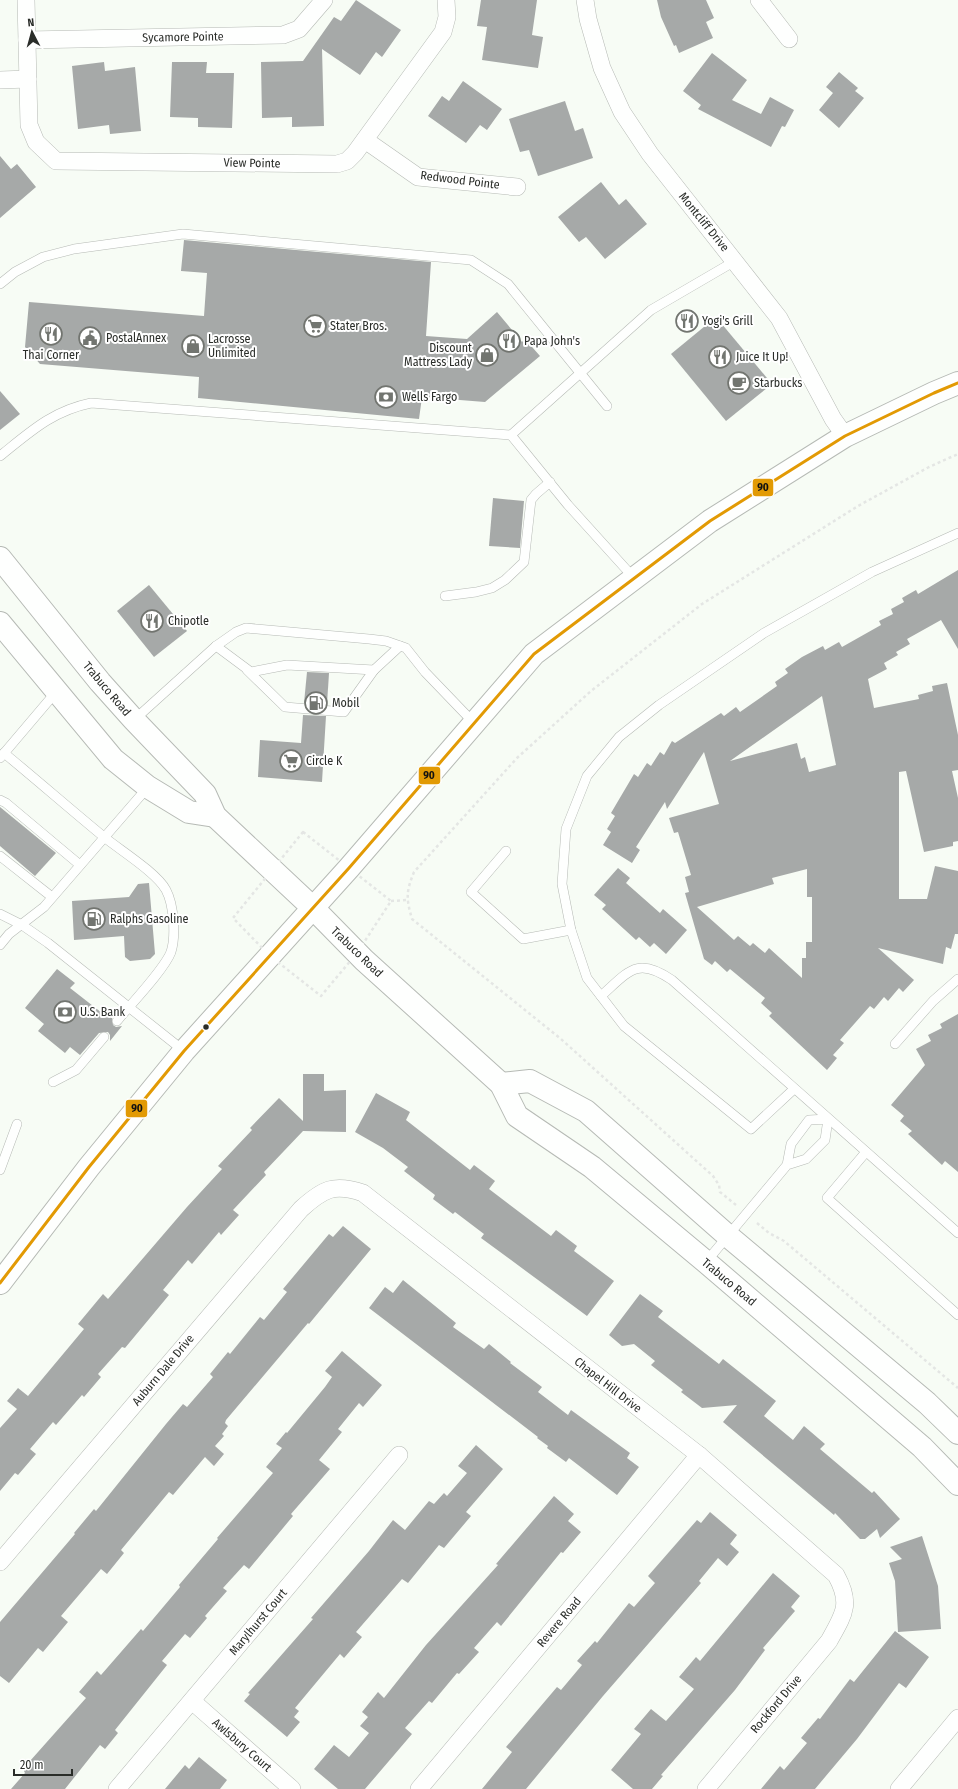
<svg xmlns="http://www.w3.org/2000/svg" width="958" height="1789" font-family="'Fira Sans Condensed',sans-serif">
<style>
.building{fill:#a6a9a8;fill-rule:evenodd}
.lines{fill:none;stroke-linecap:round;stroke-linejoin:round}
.lane-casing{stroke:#b6bab5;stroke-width:10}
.street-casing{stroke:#b6bab5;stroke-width:18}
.primary-casing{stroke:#b6bab5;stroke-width:24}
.path{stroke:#e4e6e4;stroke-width:2.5;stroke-dasharray:3 3;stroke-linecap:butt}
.lane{stroke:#fefffe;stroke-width:9}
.street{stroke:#fefffe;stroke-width:17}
.primary{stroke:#fefffe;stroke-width:22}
.bus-1-casing{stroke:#fff;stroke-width:6}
.bus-1{stroke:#e29a04;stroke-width:3}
.bus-dot{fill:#2a2d29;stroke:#fff;stroke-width:1.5}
.labels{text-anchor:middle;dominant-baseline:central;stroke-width:4;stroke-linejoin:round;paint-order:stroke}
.street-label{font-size:12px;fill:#2a2d29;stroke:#fff}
.poi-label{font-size:12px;fill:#2a2d29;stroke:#fff;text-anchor:start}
.line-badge{stroke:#fff;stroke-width:1.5}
.pale-badge-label{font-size:11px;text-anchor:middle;font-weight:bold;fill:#111}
</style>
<rect width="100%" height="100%" fill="#f7fcf5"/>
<g class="building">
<path d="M356,0L401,30L382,57L376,52L360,75L322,49L324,126L292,127V117L262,118L261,62L303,61L334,17L341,21Z"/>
<path d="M481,0H537L532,35L543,37L538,68L482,60L487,27L477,26Z"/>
<path d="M657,0H706L714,18L706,22L713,38L679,53L676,45L674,46L661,17Z"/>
<path d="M712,53L747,80L732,100L761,114L770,97L794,110L785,127L782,126L771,147L698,109L701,105L683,91Z"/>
<path d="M104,62L105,71L135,67L141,131L110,134L109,125L78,129L72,66Z"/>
<path d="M172,62H207L206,73H234L232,128L198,127V118L170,117Z"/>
<path d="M839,72L858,88L855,91L864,98L839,128L819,110L833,93L826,87Z"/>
<path d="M463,81L502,109L487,130L480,125L466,143L428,116L442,96L449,101Z"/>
<path d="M565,101L575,131L583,128L593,158L538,176L529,150L520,152L509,119Z"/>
<path d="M0,156L11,169L17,164L36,187L0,218Z"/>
<path d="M601,182L619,205L626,199L647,224L605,259L586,237L579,242L558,217Z"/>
<path d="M184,240L431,262L426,336L467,339L497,312L522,342L525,339L540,356L485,402L422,397L419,419L198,398L199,377L40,364L25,347L29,302L204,316L207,273L181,271Z"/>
<path d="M716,317L772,384L726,421L671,354Z"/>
<path d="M0,391L20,414L0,430Z"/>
<path d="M493,498L524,501L520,548L489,546Z"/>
<path d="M958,570V649L941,620L907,639L910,644L896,652L898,655L884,663L887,669L868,679L874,708L919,699L918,695L933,691L932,686L947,683L958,735V770L952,771L958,798V841L953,842V846L924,852L906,771L899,772V899H927L935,866L958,871V934H955L951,949L946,947L943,964L878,948L914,980L903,992L899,988L888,1001L884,997L874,1009L870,1006L840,1040L844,1043L833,1055L837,1058L827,1070L769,1016L772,1013L761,1003L765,998L730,969L727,972L715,961L712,965L704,959L685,893L689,892L685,877L691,875L678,832L674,833L669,818L719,804L704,752L667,809L665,802L636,847L640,850L632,863L603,845L611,832L607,829L615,816L611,813L634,774L638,777L647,763L651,766L660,752L664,755L672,741L675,743L721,713L724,716L736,707L740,712L777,686L775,682L788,673L785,669L802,657L823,646L825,650L839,642L842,647L881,625L879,621L893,614L891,609L904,602L902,598L916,590L918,594ZM822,696L836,765L809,772L805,757L801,759L797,743L730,761ZM807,869V897H812V942H806V958H802V978L769,948L765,953L753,943L750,946L738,936L734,940L697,907L774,884L772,878Z"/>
<path d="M149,585L187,631L154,657L117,611Z"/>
<path d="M307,672L329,673L327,704L304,703Z"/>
<path d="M303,715L326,716L322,782L258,777L260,740L301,743Z"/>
<path d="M0,807L56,853L35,876L0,846Z"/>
<path d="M618,868L630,878L626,883L660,913L663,909L687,930L666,954L654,943L650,947L639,937L636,940L602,909L606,905L594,895Z"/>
<path d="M149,883L155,954L150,959L130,961L125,957L124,936L74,940L72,901L129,897L138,884Z"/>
<path d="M57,969L75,983L70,988L102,1013L104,1011L112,1018L113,1025L116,1027L122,1026L110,1041V1035L108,1032L99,1033L80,1055L70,1047L65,1053L38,1031L44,1024L25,1008Z"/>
<path d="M958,1014V1172L945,1161L942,1165L908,1134L912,1131L900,1121L904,1116L891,1105L925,1065L916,1049L931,1041L928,1035L942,1028L940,1024Z"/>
<path d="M303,1074H324V1091L346,1090V1132L303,1131L264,1172L266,1175L233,1210L239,1215L221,1235L219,1232L192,1264L188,1260L163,1290L169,1295L125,1348L122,1347L98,1374L101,1377L84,1397L82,1395L56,1425L53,1422L30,1449L36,1454L18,1475L15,1473L0,1491V1428L17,1409L7,1401L18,1388L28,1396L84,1329L78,1324L103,1294L108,1299L187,1207L222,1169L218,1166L252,1130L250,1128L279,1098L303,1121Z"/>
<path d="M376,1093L410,1112L406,1120L470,1170L474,1165L495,1181L489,1189L551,1236L556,1230L577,1246L574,1251L614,1281L587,1316L481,1238L484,1234L455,1212L453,1214L433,1199L435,1195L404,1171L408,1167L383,1148L355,1132Z"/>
<path d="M343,1226L371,1249L309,1324L308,1323L226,1420L225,1423L228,1426L222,1434L224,1436L215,1446L224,1454L214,1466L205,1457L173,1495L169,1492L121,1550L124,1553L107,1574L101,1569L61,1616L68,1622L43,1652L38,1648L9,1683L0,1676V1622L75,1534L74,1533L94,1509L96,1511L166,1424L183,1404L187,1407L213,1377L210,1374L228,1352L230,1354L260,1317L264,1320L287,1292L283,1289L329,1234L333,1237Z"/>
<path d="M403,1280L456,1323L453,1327L484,1349L489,1344L511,1362L510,1363L542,1387L538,1392L568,1415L571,1410L630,1453L627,1458L639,1467L617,1495L569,1458L566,1462L547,1448L548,1446L537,1438L538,1437L369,1308L385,1287L393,1293Z"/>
<path d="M640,1294L663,1311L658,1317L719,1364L723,1359L776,1401L764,1416L793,1440L804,1426L825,1444L820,1449L872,1493L874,1491L900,1519L880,1538L877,1529L865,1539H860L835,1513L834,1515L723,1422L737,1405L702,1408L681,1392L683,1390L651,1365L655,1361L634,1344L622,1346L609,1335Z"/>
<path d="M342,1351L382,1385L363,1407L359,1403L338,1429L342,1432L319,1460L330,1469L291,1514L293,1516L249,1569L244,1565L223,1588L227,1591L205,1616L207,1618L190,1638L185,1634L162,1661L167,1665L115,1730L118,1733L105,1749L100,1745L65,1789H11L25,1773L24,1771L31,1762L30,1761L86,1698L79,1692L97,1671L101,1675L141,1629L143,1631L180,1587L179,1585L218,1539L217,1538L273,1473L266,1467L282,1448L276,1444L286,1432L287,1433L325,1387L332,1377L325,1371Z"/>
<path d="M476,1445L503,1469L466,1512L471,1516L444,1548L439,1545L408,1583L402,1579L356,1632L362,1637L344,1658L340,1654L295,1708L299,1711L294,1717L300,1722L287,1737L244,1701L250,1694L248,1693L313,1619L311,1618L369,1551L393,1520L405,1530L429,1501L434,1504L444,1493L447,1496L467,1473L458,1466Z"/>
<path d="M554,1496L574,1514L568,1521L581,1532L563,1553L561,1552L501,1626L497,1622L474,1648L479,1652L459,1674L457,1673L432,1703L429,1701L405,1728L412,1734L365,1789H338L314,1769L334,1745L349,1757L369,1733L360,1726L368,1717L362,1712L378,1692L384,1698L426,1645L498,1565L496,1564Z"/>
<path d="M710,1512L737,1535L730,1544L739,1552L727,1566L718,1558L699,1581L701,1583L603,1696L526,1789H482L512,1752L506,1747L557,1687L561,1690L582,1665L577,1661L595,1641L597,1643L629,1603L634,1607L655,1583L648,1576L697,1520L701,1523Z"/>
<path d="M922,1536L938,1586L941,1629L898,1632L895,1581L889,1563L902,1559L890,1547Z"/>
<path d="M773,1573L800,1596L791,1607L795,1611L763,1648L765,1650L735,1690L661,1775L663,1776L652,1789H633L611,1770L641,1734L634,1729L651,1709L666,1721L674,1712L694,1689L679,1677L696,1657L700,1661Z"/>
<path d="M895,1631L929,1657L906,1688L899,1683L857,1739L815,1789H761L780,1766L784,1770L807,1743L801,1738L818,1718L820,1719L850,1679L854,1682Z"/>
<path d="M199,1757L227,1780L220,1789H165L185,1765L189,1769Z"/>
</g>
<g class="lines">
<g class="lane-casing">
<g id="lane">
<path d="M0,284L15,272L43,257L74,249L183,234L471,260L508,284L607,406"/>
<path d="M511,435L568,505L634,578"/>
<path d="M0,456C30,432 52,411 91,403L511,435L651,310L735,261"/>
<path d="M445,596L476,592L492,588L505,580L524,562L531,500L536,494L550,482"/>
<path d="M216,646L251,672L287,665L374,670L400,646"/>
<path d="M247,670L285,707L344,712L374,670"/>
<path d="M134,720L216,646L236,632L246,628L369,639L386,641L406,648L425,672L475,724"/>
<path d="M4,753C38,781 70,809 104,837C120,850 157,873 166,890C174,905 176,936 171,952C164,970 130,1005 117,1021"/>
<path d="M0,758L56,692"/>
<path d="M0,800L6,803L80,865"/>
<path d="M506,851L471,892L523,939L571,930"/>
<path d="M0,856L52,897"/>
<path d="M0,914L22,925L48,943L184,1051"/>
<path d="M0,945L9,934L44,907L148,787"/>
<path d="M601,996C629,971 637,956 672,980L958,1233"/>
<path d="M895,1044L933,1001L958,979"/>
<path d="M53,1082L76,1070L104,1037"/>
<path d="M794,1089L751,1129L624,1026L587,978L571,930L562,884L566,829L587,776L619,737L659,705L764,633L872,572L958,533"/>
<path d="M866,1152L827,1198L958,1315"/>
<path d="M0,1170L17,1124"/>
<path d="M706,1262L787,1165L791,1144L809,1120L828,1119L825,1140L806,1159L787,1165"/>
</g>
</g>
<g class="street-casing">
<g id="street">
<path d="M26,0L29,125L36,142L56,161L337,164L347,161L355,153L443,32L447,17L446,0"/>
<path d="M585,0L588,19L602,68L622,112L650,154L779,318L833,419L845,436"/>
<path d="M759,0L789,39"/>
<path d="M27,40L283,35L299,29L324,0"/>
<path d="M0,80L28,79"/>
<path d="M365,140L418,177L517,187"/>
<path d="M0,1562L301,1209C323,1189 334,1183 363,1193L699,1455L836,1575C852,1604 844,1614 829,1641L706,1789"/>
<path d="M192,1701L292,1789"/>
<path d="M117,1789L399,1455"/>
<path d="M419,1789L699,1455"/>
<path d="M899,1789L958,1718"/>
</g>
</g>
<g class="primary-casing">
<g id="primary">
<path d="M0,558L100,682L134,720L205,794L215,816L312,907L364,960L501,1084L517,1116L592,1167L706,1262L922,1447L958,1484"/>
<path d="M0,623L113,759L148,787L189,812L215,816"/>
<path d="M501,1084L530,1081L586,1111L728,1236L927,1403L958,1433"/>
<path d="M0,1283L89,1167L184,1051L349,868L534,654L710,521L845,436L934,393L958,383"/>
</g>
</g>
<g class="path">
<path d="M303,832L391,901L357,953L321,996L270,956L233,918Z"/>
<path d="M391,901L408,900"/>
<path d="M736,1205L720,1192L719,1185L713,1176L561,1039L412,919C406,898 406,892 414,872L517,758L591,691L702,604L858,506L929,467L958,454"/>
<path d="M757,1223L769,1233L784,1241L958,1388"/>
</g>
<use href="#lane" class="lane"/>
<use href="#street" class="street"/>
<use href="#primary" class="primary"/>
<g class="bus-1-casing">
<path id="bus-1" d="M0,1283L89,1167L184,1051L349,868L534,654L710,521L845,436L934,393L958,383"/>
</g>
<use href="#bus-1" class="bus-1"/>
</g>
<defs>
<g id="restaurant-ring" transform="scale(1.15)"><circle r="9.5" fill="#fff" stroke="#727570" stroke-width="1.5"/><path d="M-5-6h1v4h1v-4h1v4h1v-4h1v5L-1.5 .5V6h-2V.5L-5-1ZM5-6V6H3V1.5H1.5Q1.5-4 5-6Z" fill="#727570"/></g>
<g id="supermarket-ring" transform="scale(1.15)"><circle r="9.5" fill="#fff" stroke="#727570" stroke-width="1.5"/><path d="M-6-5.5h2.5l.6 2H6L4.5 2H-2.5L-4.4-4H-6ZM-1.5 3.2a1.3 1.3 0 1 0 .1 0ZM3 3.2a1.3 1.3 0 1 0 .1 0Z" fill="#727570"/></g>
<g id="civic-ring" transform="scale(1.15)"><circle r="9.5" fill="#fff" stroke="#727570" stroke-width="1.5"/><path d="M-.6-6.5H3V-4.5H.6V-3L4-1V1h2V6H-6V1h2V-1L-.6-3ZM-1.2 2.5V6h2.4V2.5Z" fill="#727570"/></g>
<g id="shop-ring" transform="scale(1.15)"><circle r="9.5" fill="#fff" stroke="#727570" stroke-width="1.5"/><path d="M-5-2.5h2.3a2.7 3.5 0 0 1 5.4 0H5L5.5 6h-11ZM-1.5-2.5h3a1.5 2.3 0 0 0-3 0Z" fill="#727570"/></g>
<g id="cafe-ring" transform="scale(1.15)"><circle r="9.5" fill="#fff" stroke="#727570" stroke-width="1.5"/><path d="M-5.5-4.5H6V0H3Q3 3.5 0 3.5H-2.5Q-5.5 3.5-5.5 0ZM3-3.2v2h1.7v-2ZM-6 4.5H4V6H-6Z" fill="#727570"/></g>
<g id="bank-ring" transform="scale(1.15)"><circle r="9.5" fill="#fff" stroke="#727570" stroke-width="1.5"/><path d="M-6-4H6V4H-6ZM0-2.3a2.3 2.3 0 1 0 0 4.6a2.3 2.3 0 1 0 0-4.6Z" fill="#727570"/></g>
<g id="fuel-ring" transform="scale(1.15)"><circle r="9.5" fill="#fff" stroke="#727570" stroke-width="1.5"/><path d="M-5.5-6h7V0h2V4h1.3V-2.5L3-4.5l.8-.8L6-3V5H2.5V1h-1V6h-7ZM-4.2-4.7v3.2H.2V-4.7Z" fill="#727570"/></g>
</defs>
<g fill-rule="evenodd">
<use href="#restaurant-ring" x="687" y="321"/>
<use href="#supermarket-ring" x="315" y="326"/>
<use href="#restaurant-ring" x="51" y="334"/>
<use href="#civic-ring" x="90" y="338"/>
<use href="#restaurant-ring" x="509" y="341"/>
<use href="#shop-ring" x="193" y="346"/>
<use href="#shop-ring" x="487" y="355"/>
<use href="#restaurant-ring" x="720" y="357"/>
<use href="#cafe-ring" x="739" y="383"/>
<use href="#bank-ring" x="386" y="397"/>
<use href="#restaurant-ring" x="152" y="621"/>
<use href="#fuel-ring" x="316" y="703"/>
<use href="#supermarket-ring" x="291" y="761"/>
<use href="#fuel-ring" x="94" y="919"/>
<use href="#bank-ring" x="65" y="1012"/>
</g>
<circle class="bus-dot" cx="206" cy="1027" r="3.5"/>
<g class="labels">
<g class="street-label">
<text transform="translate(183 37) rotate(-1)">Sycamore Pointe</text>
<text transform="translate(252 163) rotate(1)">View Pointe</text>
<text transform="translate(460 180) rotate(7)">Redwood Pointe</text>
<text transform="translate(704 222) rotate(51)">Montcliff Drive</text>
<text transform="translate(107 689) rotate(50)">Trabuco Road</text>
<text transform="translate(357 952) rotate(44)">Trabuco Road</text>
<text transform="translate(729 1282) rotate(40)">Trabuco Road</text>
<text transform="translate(163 1370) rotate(-50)">Auburn Dale Drive</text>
<text transform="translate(608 1385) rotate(38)">Chapel Hill Drive</text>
<text transform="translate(258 1622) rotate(-50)">Marylhurst Court</text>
<text transform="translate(559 1622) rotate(-50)">Revere Road</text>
<text transform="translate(776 1704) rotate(-50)">Rockford Drive</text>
<text transform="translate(242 1745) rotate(41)">Awlsbury Court</text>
</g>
<g class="poi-label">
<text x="702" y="321">Yogi's Grill</text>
<text x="330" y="326">Stater Bros.</text>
<text x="106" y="338">PostalAnnex</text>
<text x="208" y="339">Lacrosse<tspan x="208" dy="14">Unlimited</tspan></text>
<text x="524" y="341">Papa John's</text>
<text x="472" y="348" text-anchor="end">Discount<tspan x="472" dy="14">Mattress Lady</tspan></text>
<text x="51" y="355" text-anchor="middle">Thai Corner</text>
<text x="736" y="357">Juice It Up!</text>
<text x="754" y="383">Starbucks</text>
<text x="402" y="397">Wells Fargo</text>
<text x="168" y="621">Chipotle</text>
<text x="332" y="703">Mobil</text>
<text x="306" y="761">Circle K</text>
<text x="110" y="919">Ralphs Gasoline</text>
<text x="80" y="1012">U.S. Bank</text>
</g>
</g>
<g class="line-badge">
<rect x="752" y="478" width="22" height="19" rx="4" fill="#e29a04"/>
<rect x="418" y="766" width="23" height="19" rx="4" fill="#e29a04"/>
<rect x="125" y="1099" width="23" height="19" rx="4" fill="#e29a04"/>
</g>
<g class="pale-badge-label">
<text x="763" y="491">90</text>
<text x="429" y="779">90</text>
<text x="137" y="1112">90</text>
</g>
<g transform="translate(32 32) rotate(354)" stroke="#ffffff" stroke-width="3" paint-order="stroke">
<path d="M0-3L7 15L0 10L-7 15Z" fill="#2a2d29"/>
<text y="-6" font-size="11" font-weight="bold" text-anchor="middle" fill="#2a2d29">N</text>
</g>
<path d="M14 1769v6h58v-6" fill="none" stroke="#2a2d29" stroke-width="2"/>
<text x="20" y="1769" font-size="12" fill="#2a2d29" stroke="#ffffff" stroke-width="3" paint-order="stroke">20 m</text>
</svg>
